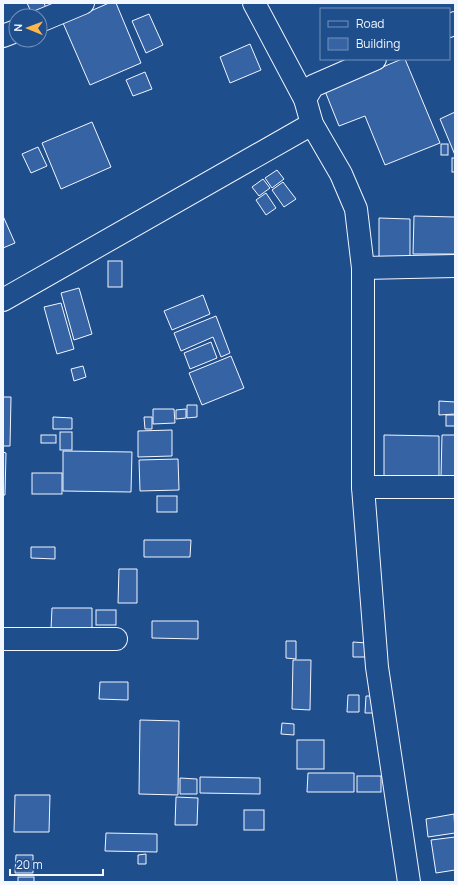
<svg xmlns="http://www.w3.org/2000/svg" width="458" height="885" font-family="Manrope,sans-serif">
<style>
.building{fill:#3563a3;stroke:#f2f6ff}
.lines{fill:none;stroke-linecap:round;stroke-linejoin:round}
.minor-casing{stroke:#f2f6ff;stroke-width:24}
.minor{stroke:#1f4e8c;stroke-width:22}
</style>
<rect width="100%" height="100%" fill="#1f4e8c"/>
<g class="building">
<path d="M27,3H44L46,8L32,14Z"/>
<path d="M109,3H116L141,63L90,85L63,23Z"/>
<path d="M149,14L163,45L146,53L132,21Z"/>
<path d="M250,44L261,70L230,83L220,57Z"/>
<path d="M402,59H405L440,143L385,165L365,116L339,126L325,91Z"/>
<path d="M145,72L152,89L133,96L126,80Z"/>
<path d="M455,112V155L440,119Z"/>
<path d="M92,122L111,167L61,189L42,143Z"/>
<rect x="441" y="144" width="7" height="11"/>
<path d="M38,147L47,166L31,173L22,154Z"/>
<rect x="452" y="158" width="3" height="14"/>
<path d="M277,170L284,179L272,188L265,178Z"/>
<path d="M263,179L270,188L259,196L252,187Z"/>
<path d="M283,182L296,199L284,207L272,190Z"/>
<path d="M266,193L276,208L266,215L256,200Z"/>
<path d="M3,216L15,243L3,248Z"/>
<path d="M414,216L455,217V254H413Z"/>
<path d="M379,218L410,219V257H379Z"/>
<rect x="108" y="261" width="14" height="26"/>
<path d="M79,288L92,334L74,340L61,293Z"/>
<path d="M203,295L210,314L172,330L164,311Z"/>
<path d="M61,303L74,349L57,354L44,307Z"/>
<path d="M216,316L230,353L221,357L213,337L181,351L174,333Z"/>
<path d="M211,342L217,358L190,369L184,353Z"/>
<path d="M231,356L244,388L202,405L189,373Z"/>
<path d="M83,366L86,377L74,381L71,369Z"/>
<path d="M3,397H11L10,446H3Z"/>
<path d="M439,401L455,402V414L439,415Z"/>
<path d="M187,405H197V417L187,418Z"/>
<path d="M153,409H174L175,423L153,424Z"/>
<path d="M186,409V418L176,419V410Z"/>
<rect x="446" y="415" width="9" height="11"/>
<path d="M53,417L72,418V429H53Z"/>
<path d="M144,417H152V429H145Z"/>
<path d="M172,430V456L138,457V431Z"/>
<rect x="60" y="432" width="12" height="18"/>
<rect x="41" y="435" width="15" height="8"/>
<path d="M384,435L439,436V478L384,477Z"/>
<path d="M442,435H455V477H441Z"/>
<path d="M63,451L132,452L131,492L63,491Z"/>
<path d="M3,452L6,453L5,495H3Z"/>
<path d="M178,459L179,490L140,491L139,460Z"/>
<rect x="32" y="473" width="30" height="21"/>
<rect x="157" y="496" width="20" height="16"/>
<path d="M144,540H191L190,557H144Z"/>
<path d="M31,547H55V559L31,558Z"/>
<path d="M119,569H137V603H118Z"/>
<path d="M52,608H92V630L51,629Z"/>
<rect x="96" y="610" width="20" height="15"/>
<path d="M152,621H198V639L152,638Z"/>
<path d="M286,641H296V659L286,658Z"/>
<path d="M353,642L367,643V657H353Z"/>
<path d="M293,660H311L310,710L292,709Z"/>
<path d="M100,682H128V700L99,699Z"/>
<path d="M348,695H359V712H347Z"/>
<path d="M366,696H374V713H365Z"/>
<path d="M140,720L179,721L178,795L139,794Z"/>
<path d="M282,723L294,724V735L281,734Z"/>
<rect x="297" y="740" width="27" height="29"/>
<path d="M308,773H354V792H307Z"/>
<rect x="357" y="776" width="24" height="16"/>
<path d="M200,777L260,778V794L200,793Z"/>
<path d="M180,778L197,779V794H180Z"/>
<path d="M15,795H50L49,832H14Z"/>
<path d="M176,797L198,798L197,825H175Z"/>
<rect x="244" y="810" width="20" height="20"/>
<path d="M454,814L455,833L428,837L426,819Z"/>
<path d="M106,833L157,834V852L105,851Z"/>
<path d="M455,837V870L436,873L431,840Z"/>
<path d="M146,854V864H138V855Z"/>
<path d="M16,855H33V873H15Z"/>
<rect x="18" y="877" width="16" height="5"/>
</g>
<g class="lines">
<g class="minor-casing">
<g id="minor">
<path d="M254,3L305,99L312,124L341,174L356,209L363,268V487L377,667L409,882"/>
<path d="M40,21L83,3"/>
<path d="M449,26L455,23"/>
<path d="M3,36L16,31"/>
<path d="M305,99L313,86L375,59"/>
<path d="M363,268L455,266"/>
<path d="M3,300L312,124"/>
<path d="M363,487H455"/>
<path d="M3,639H116"/>
</g>
</g>
<use href="#minor" class="minor"/>
</g>
<rect width="458" height="885" fill="none" stroke="#f2f6ff" stroke-width="8"/>
<rect x="320" y="8" width="130" height="52" fill="#1f4e8c" stroke="#7391ba"/>
<rect x="328" y="21" width="20" height="6" fill="#1f4e8c" stroke="#7391ba"/>
<text x="356" y="28" font-size="12" fill="#f2f6ff">Road</text>
<rect x="328" y="38" width="20" height="12" fill="#3563a3" stroke="#7391ba"/>
<text x="356" y="48" font-size="12" fill="#f2f6ff">Building</text>
<g transform="translate(28 28) rotate(271)"><circle r="19" fill="#1f4e8c" stroke="#7391ba"/>
<path d="M0-3L7 15L0 10L-7 15Z" fill="#ffb74d"/>
<text y="-6" font-size="11" font-weight="bold" text-anchor="middle" fill="#f2f6ff">N</text>
</g>
<path d="M10 869v6h93v-6" fill="none" stroke="#f2f6ff" stroke-width="2"/>
<text x="16" y="869" font-size="12" fill="#f2f6ff" stroke="#1f4e8c" stroke-width="3" paint-order="stroke">20 m</text>
</svg>
